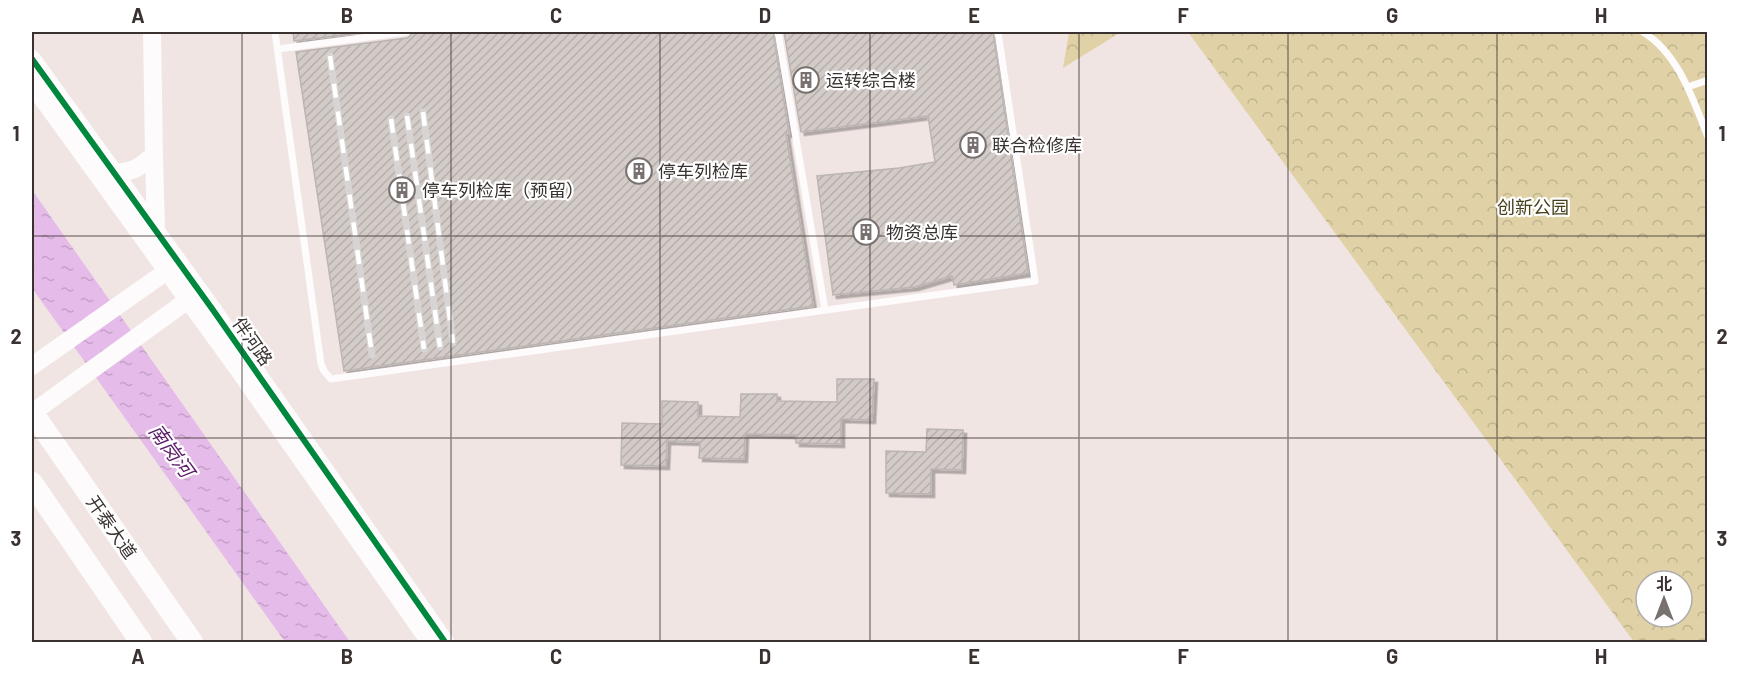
<svg xmlns="http://www.w3.org/2000/svg" width="1739" height="674" font-family="Barlow,'Noto Sans SC',sans-serif">
<style>
.park{fill:url(#park-crowns);fill-rule:evenodd}
.water{fill:url(#water-ripples)}
.building{fill:url(#building-hatch);stroke:#bcb5b2;stroke-width:1.5;filter:url(#shadow)}
.lines{fill:none;stroke-linecap:round;stroke-linejoin:round}
.service{stroke:#fdfbfb;stroke-width:7}
.tertiary{stroke:#fdfbfb;stroke-width:18}
.primary{stroke:#fdfbfb;stroke-width:22}
.rail-casing{stroke:#d7d4d3;stroke-width:7}
.rail{stroke:#fff;stroke-width:4.5;stroke-dasharray:14;stroke-linecap:butt}
.cycleway-casing{stroke:#fff;stroke-width:10}
.cycleway{stroke:#00873e;stroke-width:6}
.grid{fill:none;stroke:#393230;stroke-width:1.5;stroke-opacity:0.55}
.labels{text-anchor:middle;dominant-baseline:central;stroke-width:4.5;stroke-linejoin:round;paint-order:stroke}
.poi-label{font-size:18px;fill:#393230;stroke:#fff;text-anchor:start}
.park-label{font-size:18px;fill:#48411c;stroke:#fff}
.street-label{font-size:18px;fill:#393230;stroke:#fff}
.water-label{font-size:20px;font-style:italic;fill:#5d1c6b;stroke:#fff}
.neatline{fill:none;stroke:#393230;stroke-width:2}
.grid-label{font-size:20px;text-anchor:middle;font-weight:bold;fill:#393230}
</style>
<defs>
<pattern id="park-crowns" width="20" height="18" patternUnits="userSpaceOnUse" patternTransform="scale(1.5)"><rect width="20" height="18" fill="#e0d2a6"/><path d="M2 6a3 3 0 1 1 6 0M12 15a3 3 0 1 1 6 0" fill="none" stroke="#c1b58f"/></pattern>
<pattern id="water-ripples" width="26" height="14" patternUnits="userSpaceOnUse" patternTransform="scale(1.5)"><rect width="26" height="14" fill="#e5bbe9"/><path d="M2 4q2-2 4 0t4 0M15 11q2-2 4 0t4 0" fill="none" stroke="#c5a1c8"/></pattern>
<pattern id="building-hatch" width="6" height="6" patternUnits="userSpaceOnUse" patternTransform="scale(1.5)"><rect width="6" height="6" fill="#d3cbc8"/><path d="M-1 1l2-2M0 6l6-6M5 7l2-2" fill="none" stroke="#b6afac"/></pattern>
<filter id="shadow"><feDropShadow dx="3.5" dy="3.5" stdDeviation="0" flood-color="#0004"/></filter>
</defs>
<rect width="100%" height="100%" fill="#f0e5e3"/>
<g class="park">
<path d="M1069,32H1121L1063,68Z"/>
<path d="M1188,32H1707V642H1634ZM1646,581H1682V617H1646Z"/>
</g>
<path class="water" d="M32,190L350,642H285L32,288Z"/>
<g class="building">
<path d="M293,32H367L294,41Z"/>
<path d="M412,32H773L789,134H786L813,306L344,371L296,52L407,38L410,36Z"/>
<path d="M784,32H993L1028,273L954,285L952,276L915,287L833,295L817,176L899,168L935,162L928,116L801,132Z"/>
<path d="M837,379H874L872,420L841,419V444L796,443V435L745,434L744,459L699,458L700,442L667,441L666,466L621,465L622,423L662,424V401L698,402V416L740,417L741,394H777V401L837,402Z"/>
<path d="M927,429L963,430L962,470L931,469V494L886,493V451L926,452Z"/>
</g>
<g class="lines">
<g class="service">
<path d="M275,32L321,364L324,371L331,379L1035,281L998,32"/>
<path d="M778,32L825,310"/>
<path d="M1643,32C1679,54 1693,100 1708,137"/>
<path d="M278,49L406,32"/>
<path d="M1688,87L1708,80"/>
</g>
<g class="tertiary">
<path d="M152,32L154,155"/>
<path d="M32,59L213,310L445,642"/>
<path d="M32,84L241,373L430,642"/>
<path d="M115,173C138,170 136,169 154,155L156,231"/>
<path d="M32,366L167,271L190,278L188,300L32,413"/>
</g>
<g class="primary">
<path d="M32,412L192,642"/>
<path d="M32,483L141,642"/>
</g>
<g class="rail-casing">
<g id="rail">
<path d="M330,56L372,355"/>
<path d="M423,112L453,343"/>
<path d="M407,116L440,347"/>
<path d="M391,119L424,349"/>
</g>
</g>
<use href="#rail" class="rail"/>
<g class="cycleway-casing">
<path id="cycleway" d="M32,59L213,310L445,642"/>
</g>
<use href="#cycleway" class="cycleway"/>
</g>
<path class="grid" d="M242,32V642M451,32V642M660,32V642M870,32V642M1079,32V642M1288,32V642M1497,32V642M32,236H1708M32,438H1708"/>
<defs>
<g id="building-ring" transform="scale(1.35)"><circle r="9.5" fill="#fff" stroke="#79716f" stroke-width="1.5"/><path d="M-4-6H4V6H1V3H-1V6H-4ZM-2.5-4.3h1.7v1.8h-1.7ZM.8-4.3h1.7v1.8H.8ZM-2.5-1h1.7V.8h-1.7ZM.8-1h1.7V.8H.8Z" fill="#79716f"/></g>
</defs>
<g fill-rule="evenodd">
<use href="#building-ring" x="806" y="80"/>
<use href="#building-ring" x="973" y="145"/>
<use href="#building-ring" x="639" y="171"/>
<use href="#building-ring" x="402" y="190"/>
<use href="#building-ring" x="866" y="232"/>
</g>
<g class="labels">
<g class="poi-label">
<text x="826" y="80">运转综合楼</text>
<text x="992" y="145">联合检修库</text>
<text x="658" y="171">停车列检库</text>
<text x="422" y="190">停车列检库（预留）</text>
<text x="886" y="232">物资总库</text>
</g>
<g class="park-label">
<text x="1533" y="207">创新公园</text>
</g>
<g class="street-label">
<text transform="translate(253 341) rotate(55)">伴河路</text>
<text transform="translate(112 527) rotate(55)">开泰大道</text>
</g>
<g class="water-label">
<text transform="translate(172 450) rotate(54)">南岗河</text>
</g>
</g>
<rect width="1739" height="674" fill="none" stroke="#ffffff" stroke-width="66"/>
<g transform="translate(1664 599)"><circle r="28" fill="#ffffff" stroke="#b0adac" stroke-width="1.5"/>
<path d="M0-4.5L10 22L0 15L-10 22Z" fill="#79716f"/>
<text y="-9" font-size="16" font-weight="bold" text-anchor="middle" fill="#393230">北</text>
</g>
<rect x="33" y="33" width="1673" height="608" class="neatline"/>
<g class="grid-label">
<text x="138" y="23">A</text>
<text x="347" y="23">B</text>
<text x="556" y="23">C</text>
<text x="765" y="23">D</text>
<text x="974" y="23">E</text>
<text x="1183" y="23">F</text>
<text x="1392" y="23">G</text>
<text x="1601" y="23">H</text>
<text x="16" y="141">1</text>
<text x="1722" y="141">1</text>
<text x="16" y="344">2</text>
<text x="1722" y="344">2</text>
<text x="16" y="546">3</text>
<text x="1722" y="546">3</text>
<text x="138" y="664">A</text>
<text x="347" y="664">B</text>
<text x="556" y="664">C</text>
<text x="765" y="664">D</text>
<text x="974" y="664">E</text>
<text x="1183" y="664">F</text>
<text x="1392" y="664">G</text>
<text x="1601" y="664">H</text>
</g>
</svg>
